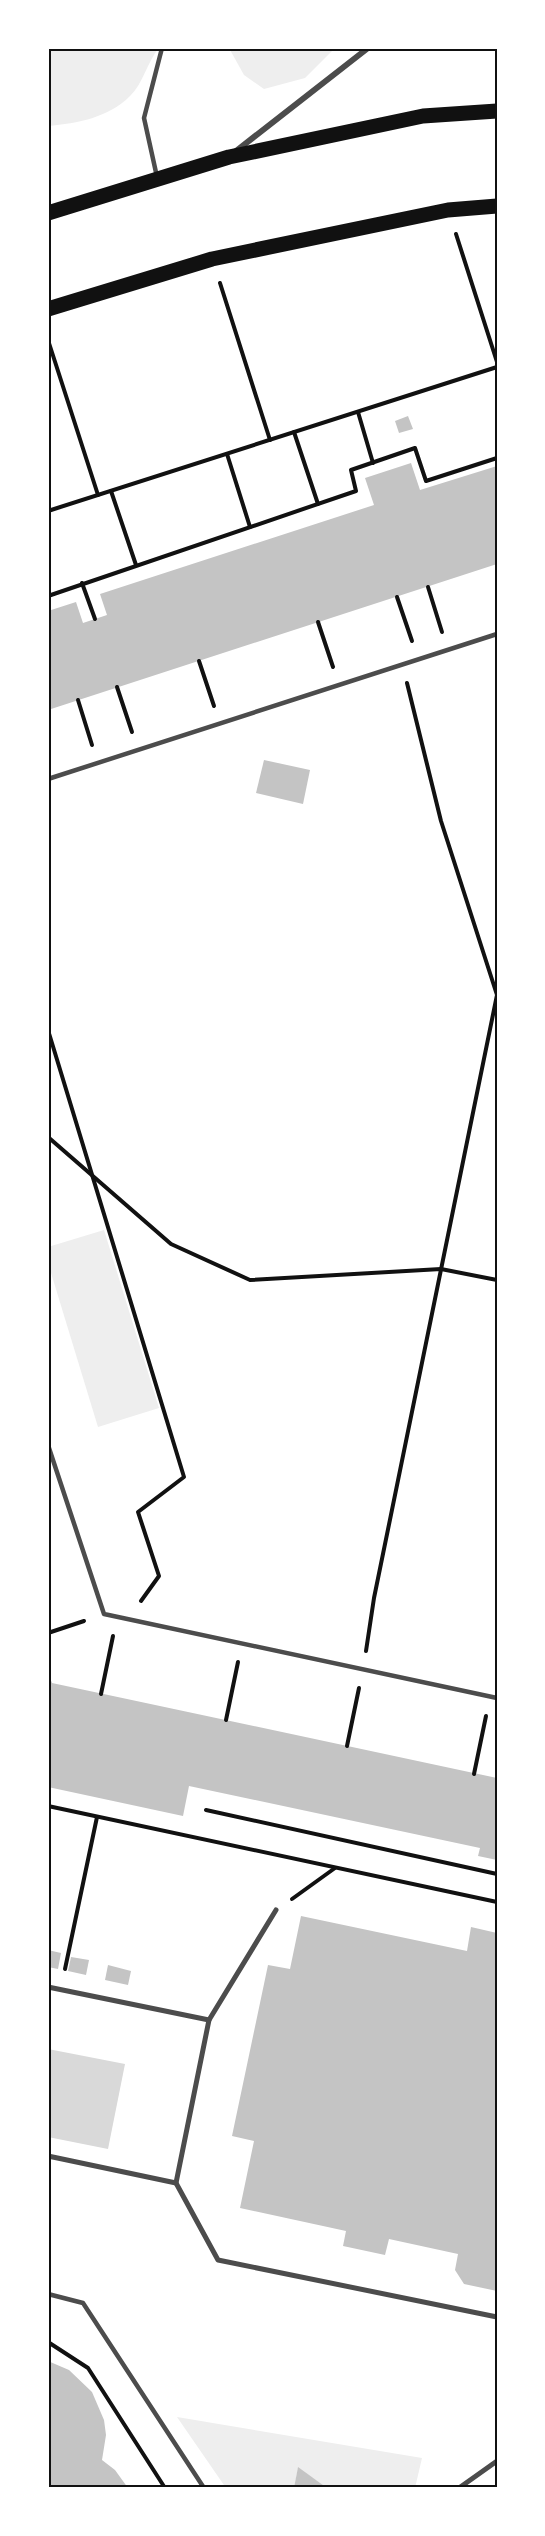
<svg xmlns="http://www.w3.org/2000/svg" width="545" height="2536" font-family="Ubuntu,sans-serif">
<style>
.green{fill:#eee}
.water{fill:#d9d9d9}
.building{fill:#c4c4c4}
.lines{fill:none;stroke-linecap:round;stroke-linejoin:round}
.path{stroke:#111;stroke-width:4}
.service{stroke:#4c4c4c;stroke-width:4.5}
.pedestrian{stroke:#4c4c4c;stroke-width:5}
.minor{stroke:#4c4c4c;stroke-width:6}
.primary{stroke:#111;stroke-width:15}
.neatline{fill:none;stroke:#111;stroke-width:2}
</style>
<rect width="100%" height="100%" fill="#fff"/>
<g class="green">
<path d="M48,48H159C147,62 143,84 130,96C108,118 78,123 48,126Z"/>
<path d="M229,48H335L305,78L264,89L244,75Z"/>
<path d="M104,1230L159,1408L98,1427L48,1263V1247Z"/>
<path d="M177,2417L422,2458L415,2488H327L298,2468L294,2488H226Z"/>
</g>
<path class="water" d="M48,2049L125,2064L108,2149L48,2137Z"/>
<g class="building">
<path d="M408,416L413,429L399,433L395,421Z"/>
<path d="M411,463L420,490L497,466V564L48,710V611L76,602L83,623L107,615L100,594L374,505L365,478Z"/>
<path d="M264,760L310,770L303,804L256,793Z"/>
<path d="M48,1673L52,1683L497,1778V1860L478,1856L480,1848L189,1786L183,1816L48,1787Z"/>
<path d="M301,1916L467,1951L471,1927L497,1933V2291L464,2284L455,2270L458,2254L389,2239L385,2255L343,2246L346,2231L240,2208L254,2141L232,2136L268,1965L290,1969Z"/>
<path d="M48,1950L61,1953L58,1969L48,1967Z"/>
<path d="M71,1957L89,1960L86,1975L68,1971Z"/>
<path d="M108,1965L131,1971L128,1985L105,1980Z"/>
<path d="M48,2361L69,2370L92,2392L104,2420L106,2435L102,2460L115,2470L128,2488H48Z"/>
<path d="M298,2467L327,2488H294Z"/>
</g>
<g class="lines">
<g class="path">
<path d="M48,51L52,48"/>
<path d="M456,234L497,362"/>
<path d="M220,283L270,440"/>
<path d="M48,340L98,495"/>
<path d="M358,412L373,463"/>
<path d="M294,432L318,504"/>
<path d="M227,454L250,527"/>
<path d="M111,491L136,565"/>
<path d="M48,511L497,367"/>
<path d="M82,583L95,619"/>
<path d="M428,587L442,632"/>
<path d="M48,596L356,491L351,470L415,448L426,481L497,458"/>
<path d="M397,597L412,641"/>
<path d="M318,622L333,667"/>
<path d="M199,661L214,706"/>
<path d="M117,687L132,732"/>
<path d="M78,700L92,745"/>
<path d="M48,1030L184,1477L138,1512L159,1576L141,1601"/>
<path d="M48,1137L171,1244L250,1280L441,1269L497,1280"/>
<path d="M48,1633L84,1621"/>
<path d="M366,1651L374,1598L497,995L441,821L407,683"/>
<path d="M101,1694L113,1636"/>
<path d="M226,1720L238,1662"/>
<path d="M347,1746L359,1688"/>
<path d="M474,1774L486,1716"/>
<path d="M48,1806L497,1902"/>
<path d="M206,1810L497,1874"/>
<path d="M292,1899L335,1868"/>
<path d="M65,1969L97,1817"/>
<path d="M48,2342L88,2368L165,2488"/>
</g>
<g class="service">
<path d="M157,177L144,118L162,48"/>
<path d="M48,779L497,634"/>
<path d="M48,1445L104,1614L497,1698"/>
<path d="M48,2294L83,2303L204,2488"/>
</g>
<g class="pedestrian">
<path d="M48,1987L209,2020L176,2183L218,2260L497,2317"/>
<path d="M209,2020L276,1910"/>
<path d="M48,2156L176,2183"/>
<path d="M459,2488L497,2461"/>
</g>
<path class="minor" d="M236,151L368,48"/>
<g class="primary">
<path d="M48,213L229,157L423,116L497,111"/>
<path d="M48,309L212,259L448,210L497,206"/>
</g>
</g>
<rect width="545" height="2536" fill="none" stroke="#ffffff" stroke-width="99"/>
<rect x="50" y="50" width="446" height="2436" class="neatline"/>
</svg>
